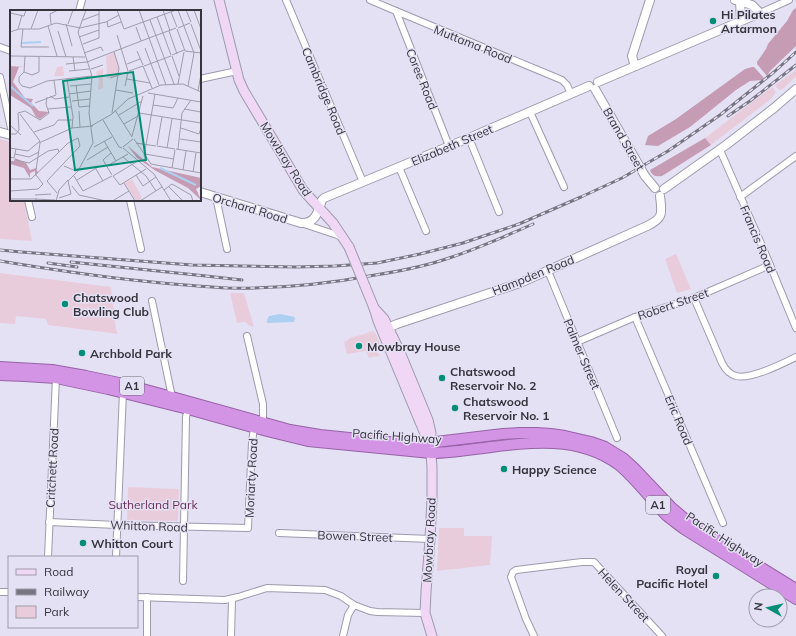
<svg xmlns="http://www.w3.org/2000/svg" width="796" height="636" font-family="Mulish,sans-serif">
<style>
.green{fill:#e9ccdc}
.forest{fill:#c69bb4}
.water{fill:#acd0f2}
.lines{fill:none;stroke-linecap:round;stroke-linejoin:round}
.minor-casing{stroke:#9e9aad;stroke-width:8}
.tertiary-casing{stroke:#9e9aad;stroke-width:10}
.secondary-casing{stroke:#9e9aad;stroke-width:11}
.trunk-casing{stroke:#9662a6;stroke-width:12}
.minor{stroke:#fff;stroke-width:6}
.tertiary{stroke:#fff;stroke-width:8}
.secondary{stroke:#efd7f5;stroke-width:9}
.trunk{stroke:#d494e6;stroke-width:10}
.rail-casing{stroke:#777581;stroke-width:3}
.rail{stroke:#e5e1f5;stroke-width:1.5;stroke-dasharray:4.5;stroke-linecap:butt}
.secondary-bridge-casing{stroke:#9e9aad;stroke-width:11;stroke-linecap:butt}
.secondary-bridge{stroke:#efd7f5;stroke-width:9}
.poi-dot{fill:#058e77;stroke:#e5e1f5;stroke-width:1.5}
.labels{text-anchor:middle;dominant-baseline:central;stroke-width:3;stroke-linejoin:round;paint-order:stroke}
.shield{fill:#e5e1f5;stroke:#6a6874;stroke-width:1}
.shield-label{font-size:11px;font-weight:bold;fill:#36343c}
.poi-label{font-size:12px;font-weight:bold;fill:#36343c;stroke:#e5e1f5;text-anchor:start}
.street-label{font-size:12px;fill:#36343c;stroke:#e5e1f5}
.park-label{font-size:12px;fill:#683155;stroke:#e5e1f5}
.inset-river{fill:none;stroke:#acd0f2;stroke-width:2}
.inset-road{fill:none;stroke:#9f9cab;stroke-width:1}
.view{fill:#058e77;fill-opacity:0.15;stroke:#058e77;stroke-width:2}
.inset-edge{fill:none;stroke:#36343c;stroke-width:2}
</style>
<rect width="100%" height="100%" fill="#e5e1f5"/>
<g class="green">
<path d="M796,70V76L783,89L779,90L775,85Z"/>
<path d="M772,87L776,92L772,98L711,145L705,138Z"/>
<path d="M0,139L11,142V200H24L32,241L0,239Z"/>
<path d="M676,254L691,289L677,293L665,259Z"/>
<path d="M0,273L111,287L116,329L118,334L48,325L46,319L16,316L15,324L0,323Z"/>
<path d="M230,293H244L254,327L250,326L245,322L237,323Z"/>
<path d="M372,331L376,334L382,348L377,350L380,356L376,357L375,356L369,358L366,351L347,354L344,342C348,341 349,338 353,337C359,335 366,334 372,331Z"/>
<path d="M128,487L179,489L178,521L127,520Z"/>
<path d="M439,528H464V536H492L490,565L437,571Z"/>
</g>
<g class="forest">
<path d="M796,8V46L770,71L767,76L757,64V62L766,49L768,44L787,21L793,10Z"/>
<path d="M752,67H754L764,78L762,80L750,81L736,90L690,127L658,146L645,145L648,136L676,119L745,69Z"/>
<path d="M705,138L711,145L662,176C656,177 652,176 650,170Z"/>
</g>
<path class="water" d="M280,314L295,317L294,322L267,323V320L269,316Z"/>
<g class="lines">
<g class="minor-casing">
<g id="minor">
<path d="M286,0L363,182"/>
<path d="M370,0L396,11L562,80L567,85L571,94"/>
<path d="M79,11L82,0"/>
<path d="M396,11L449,146"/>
<path d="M760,13L789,0"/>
<path d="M0,47L11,51"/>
<path d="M0,77L11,128"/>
<path d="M200,79L237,71"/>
<path d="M530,112L564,187"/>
<path d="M469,138L499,212"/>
<path d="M720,150L763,248L796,328"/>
<path d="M399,167L426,231"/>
<path d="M216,197L227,249"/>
<path d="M740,197L796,156"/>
<path d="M28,200L32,217"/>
<path d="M130,200L141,249"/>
<path d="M301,223L337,235L341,237"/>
<path d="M548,271L617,438"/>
<path d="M694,298L722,363C725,369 729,374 736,376C750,380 782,364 796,357"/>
<path d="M152,301L172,397"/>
<path d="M635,317L723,523"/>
<path d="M247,336L263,404V417L262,421"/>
<path d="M577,342L635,317L694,298L770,265"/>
<path d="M49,522L117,525L248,528L252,443L254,427"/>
<path d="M279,533L430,539"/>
<path d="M48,557L56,378"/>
<path d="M116,557L123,392"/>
<path d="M183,581L186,417L188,409"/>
<path d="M0,592H9"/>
<path d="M137,597L225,600L238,597L267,588L325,590L341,596L354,605L370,611L377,612L425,613"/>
<path d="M147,636V597"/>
<path d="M231,636L232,599"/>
<path d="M343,636L348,615L354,605"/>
<path d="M534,636L526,619L511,577L513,572L516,570L582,562H594L662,636"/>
</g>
</g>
<g class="tertiary-casing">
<g id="tertiary">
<path d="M740,1L741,20"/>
<path d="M635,66L632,56L650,0"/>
<path d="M598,82L760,13L752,5L735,0"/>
<path d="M595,89L645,176L655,188"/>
<path d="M0,132L11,135"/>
<path d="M664,189L726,145L774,108L796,89"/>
<path d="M200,192L301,223C316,224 318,211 322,200L324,198L469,138L589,86"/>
<path d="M383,330L397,324L520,283L647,226C664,218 662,213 660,196"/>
</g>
</g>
<g class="secondary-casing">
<g id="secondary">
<path d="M219,0L239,80L244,91L303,190L311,199L333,223L349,247"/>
<path d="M365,286L374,308L378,321L425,434L430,443"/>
<path d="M374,308L384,319L400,352L428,420L431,433L430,443L432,467V498L430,539L426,592L425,613L432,636"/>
</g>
</g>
<g class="trunk-casing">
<g id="trunk">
<path d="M0,367L52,370L86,376L124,384L172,397L290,430L320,435L399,443L419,444L503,434L520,433H536L551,434L565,436L591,442L605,447L623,458L634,468L671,507L685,519L734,551L796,589"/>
<path d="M0,375L25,376L56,378L108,389L188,409L267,431L308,441L431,453C492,452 564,424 619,465C637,480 651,500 667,516C673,521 679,525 684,529L796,599"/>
</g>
</g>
<use href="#minor" class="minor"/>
<use href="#tertiary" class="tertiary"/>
<use href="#secondary" class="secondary"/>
<use href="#trunk" class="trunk"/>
<g class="rail-casing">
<g id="rail">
<path d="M728,116L750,101L796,65"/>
<path d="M0,250L21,252L192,265L296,267L335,266L377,263L420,254L463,243L519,224L581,197L622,178L668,151L720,115L774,72L796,52"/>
<path d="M0,261C54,270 107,278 162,283C184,285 206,287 228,288C277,289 327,284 375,275C401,271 427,266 452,257C479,248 506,236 533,224"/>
<path d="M71,262L206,276L242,280"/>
<path d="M48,263L77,267"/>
</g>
</g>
<use href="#rail" class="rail"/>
<g class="secondary-bridge-casing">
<path id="secondary-bridge" d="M349,247L365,286"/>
</g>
<use href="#secondary-bridge" class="secondary-bridge"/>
</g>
<g class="poi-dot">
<circle cx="713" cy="21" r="4"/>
<circle cx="65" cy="304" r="4"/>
<circle cx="359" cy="346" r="4"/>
<circle cx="82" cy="353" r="4"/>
<circle cx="442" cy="378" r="4"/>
<circle cx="455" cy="408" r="4"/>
<circle cx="504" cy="469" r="4"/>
<circle cx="83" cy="543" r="4"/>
<circle cx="716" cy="576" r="4"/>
</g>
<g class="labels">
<g class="shield">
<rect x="120" y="377" width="24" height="18" rx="3"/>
<rect x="646" y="496" width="24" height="18" rx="3"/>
</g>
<g class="shield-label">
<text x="132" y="386">A1</text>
<text x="658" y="505">A1</text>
</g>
<g class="poi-label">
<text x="721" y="14">Hi Pilates<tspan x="721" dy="14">Artarmon</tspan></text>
<text x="73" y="297">Chatswood<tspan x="73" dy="14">Bowling Club</tspan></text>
<text x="367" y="346">Mowbray House</text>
<text x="90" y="353">Archbold Park</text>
<text x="450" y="371">Chatswood<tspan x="450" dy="14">Reservoir No. 2</tspan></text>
<text x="463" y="401">Chatswood<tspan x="463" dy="14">Reservoir No. 1</tspan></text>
<text x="512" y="469">Happy Science</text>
<text x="91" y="543">Whitton Court</text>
<text x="708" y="569" text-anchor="end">Royal<tspan x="708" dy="14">Pacific Hotel</tspan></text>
</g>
<g class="street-label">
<text transform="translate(473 44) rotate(22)">Muttama Road</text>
<text transform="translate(422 79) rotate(68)">Coree Road</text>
<text transform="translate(324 91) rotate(67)">Cambridge Road</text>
<text transform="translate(624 139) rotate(60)">Brand Street</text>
<text transform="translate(452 145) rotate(-23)">Elizabeth Street</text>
<text transform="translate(286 159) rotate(58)">Mowbray Road</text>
<text transform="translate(250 208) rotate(17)">Orchard Road</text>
<text transform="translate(758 239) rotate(67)">Francis Road</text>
<text transform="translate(533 275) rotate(-22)">Hampden Road</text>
<text transform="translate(673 304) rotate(-19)">Robert Street</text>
<text transform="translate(582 354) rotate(67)">Palmer Street</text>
<text transform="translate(679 420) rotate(67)">Eric Road</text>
<text transform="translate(397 436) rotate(4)">Pacific Highway</text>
<text transform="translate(52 468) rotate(-87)">Critchett Road</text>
<text transform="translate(251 478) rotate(-87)">Moriarty Road</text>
<text transform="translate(149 526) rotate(2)">Whitton Road</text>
<text transform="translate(355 536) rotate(2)">Bowen Street</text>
<text transform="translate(725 539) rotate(33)">Pacific Highway</text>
<text transform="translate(429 540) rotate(-87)">Mowbray Road</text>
<text transform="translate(624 595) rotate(47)">Helen Street</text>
</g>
<g class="park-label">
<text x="153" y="504">Sutherland Park</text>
</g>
</g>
<g transform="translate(10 10)">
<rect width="191" height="191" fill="#e5e1f5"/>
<path d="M104,43L109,57L108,65L97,69L96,46ZM53,56L54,66H44L47,57ZM93,59V78L88,80L89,68L87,66H83L87,65L86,62ZM122,169L132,188L128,191H126L115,173Z" fill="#e9ccdc"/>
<path d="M0,56L14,57H9L3,72L15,88L23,89L21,93L29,101L39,102L30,109L26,107L21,98L0,85ZM117,135L142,157L191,168V176L186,179L191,190L178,178L146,161L127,148ZM5,148L16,153L20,160L26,158L28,163L25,166V161L20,163V168L14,158L0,154V151H4Z" fill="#c69bb4"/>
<path class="inset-river" d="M12,33L31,32M0,76L23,96M150,158L186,175"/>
<path class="inset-road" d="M107,0L114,19L166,0M129,0L156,75M153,0L160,21M168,0L184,43L178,76M176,0L181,12M184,0L191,19M161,2L167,17M0,3L14,6L16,0M147,7L161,45M73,10L89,4M140,10L164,74M97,11L98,17L111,12M41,14L40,4L48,0M56,14L62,36M58,14L63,0M181,14L191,41M38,16L47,46M126,17L131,31M70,18L96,12L109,5M168,18L180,13M8,19L12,5M13,19L11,37H39M21,19L28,0M167,19L175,41M48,21L56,47M159,21L167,44M0,22L9,19H29L46,13L70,18M107,25L118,61M69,27L89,20M139,28L166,18M73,34L89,28V0M135,38L149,75M127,41L133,55M175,41L191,43M74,43L91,37L93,41M162,45L174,40M1,46L75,47M29,46V62M162,46L169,66M63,47L65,61M77,52L139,28M56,54L77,52M117,54L130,49M133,56L142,78M134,56L161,46M81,59L93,55M59,61L79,59M119,61L133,56M14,62L9,67V72L12,76L20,78L37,71L82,66M14,62L15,46M14,62L22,65L29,62M100,68L118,62M57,69L63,107L62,118M117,69L140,73M44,70L46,85M168,74L174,42M66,75L69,97L79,96M60,76L81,74M115,76L118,62M106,80L123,83M188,81L191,64M138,83L191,92M59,84L81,81M40,86L45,89L59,87M62,91L80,89M25,93L46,85M143,95L163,98L168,88M38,99L61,97M174,99L191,102M105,100L122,127M69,101L70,117M8,103L15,101L30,110L39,103L36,94L37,87M102,103L109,58L104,42M129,103L191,113M10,104L30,131M109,105L132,91M93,110L109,137L112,138M114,114L128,106M0,115L11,125M81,116L102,104L118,89L151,75L173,74L191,82M171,118L189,124L191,118M24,122L44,115L48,110H62M0,124H6L9,120L8,103M122,126L133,86M124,129L141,154L191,163M170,129L191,132M94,131L106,151M29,133L62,118L83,116M126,133L146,136M147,135L152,107M147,136L165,139M84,137L102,127M113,137L123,129M0,138L18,141L30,131M113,138L144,164L161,191M157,138L162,109M166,139L191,143M168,139L172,103L181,90M101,143L93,150L102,165M5,144L19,147L29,142M135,144L164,149M134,146L145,84M0,147L4,148L6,139M113,147L136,166L146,181M6,150L19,153L38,141L48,139L49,142M77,150L98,137M54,156L66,161M97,156L118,144M162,158L165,140M86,159L93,171M26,160L30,133M173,160L176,141M183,162L186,143M126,165L133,176L146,167M64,166L73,181L102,166M103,166L110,175L136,159M103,166L126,152M0,169H21L49,142M67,170L88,157M114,173L125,191M62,176L69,185L96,191M159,177L173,191M154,180L162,174L181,185L183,191M0,181L28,179L33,174L26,165M47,183L37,171L70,136L68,128L58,133L49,142M25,185L41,184M49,188L61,184L58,171L68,161L83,133L79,103L82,66L68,22L76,0M0,189H27M25,189L45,190M104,190L119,181M46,191L49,180L58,170M130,191L152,177"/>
<path class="view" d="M123,62L136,150L65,160L53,71Z"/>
<rect width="191" height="191" class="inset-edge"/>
</g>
<rect x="8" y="556" width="130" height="72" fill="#e5e1f5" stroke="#9f9cab"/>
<rect x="16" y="569" width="20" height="6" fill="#efd7f5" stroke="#9f9cab"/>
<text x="44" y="576" font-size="12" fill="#36343c">Road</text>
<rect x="16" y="589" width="20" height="6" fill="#777581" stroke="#9f9cab"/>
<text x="44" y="596" font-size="12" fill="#36343c">Railway</text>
<rect x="16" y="606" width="20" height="12" fill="#e9ccdc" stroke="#9f9cab"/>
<text x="44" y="616" font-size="12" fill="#36343c">Park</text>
<g transform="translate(768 608) rotate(278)"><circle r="19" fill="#e5e1f5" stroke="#9f9cab"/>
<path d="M0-3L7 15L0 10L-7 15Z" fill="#058e77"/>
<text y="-6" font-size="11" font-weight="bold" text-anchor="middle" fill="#36343c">N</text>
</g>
</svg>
